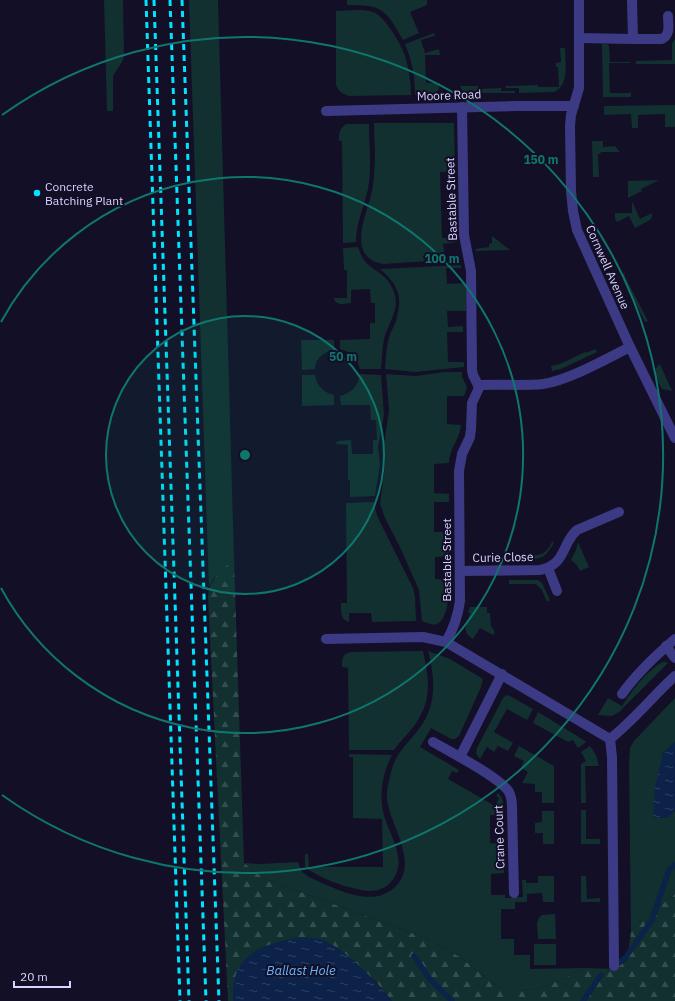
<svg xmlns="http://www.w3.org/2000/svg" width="675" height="1001" font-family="'IBM Plex Sans',sans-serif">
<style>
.grass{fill:#12302f}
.forest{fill:url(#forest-firs)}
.water{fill:url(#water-ripples)}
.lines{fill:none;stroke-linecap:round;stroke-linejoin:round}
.stream{stroke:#0c2248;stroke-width:5.5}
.minor{stroke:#3d3a85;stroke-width:10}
.tertiary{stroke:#3d3a85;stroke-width:10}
.rail{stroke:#00e5ff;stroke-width:3;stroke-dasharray:6 5;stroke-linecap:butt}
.ring{fill:none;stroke:#0f766e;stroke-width:2}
.poi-dot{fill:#00e5ff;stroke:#130f26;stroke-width:1.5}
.labels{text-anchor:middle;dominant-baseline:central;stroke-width:4;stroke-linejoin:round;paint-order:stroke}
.street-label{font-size:12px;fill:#d9d4ff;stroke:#130f26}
.poi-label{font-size:12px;fill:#d9d4ff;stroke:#130f26;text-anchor:start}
.water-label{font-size:13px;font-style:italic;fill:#62b6ff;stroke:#130f26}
.centre{fill:#0f766e;stroke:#130f26;stroke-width:2}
.ring-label{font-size:12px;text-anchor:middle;font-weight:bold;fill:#0f766e;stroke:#130f26;stroke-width:4;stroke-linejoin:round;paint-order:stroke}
</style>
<defs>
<pattern id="forest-firs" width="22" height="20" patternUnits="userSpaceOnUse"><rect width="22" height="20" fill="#12302f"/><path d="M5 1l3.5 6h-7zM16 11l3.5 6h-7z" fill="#344d4e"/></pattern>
<pattern id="water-ripples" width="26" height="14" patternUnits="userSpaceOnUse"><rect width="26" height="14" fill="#0c2248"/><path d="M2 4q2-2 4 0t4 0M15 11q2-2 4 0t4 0" fill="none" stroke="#2f4163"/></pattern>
</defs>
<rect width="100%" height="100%" fill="#130f26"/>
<g class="grass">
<path d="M104,0H123L124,56L123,60L113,76V111H107Z"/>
<path d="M189,0H218L234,559L213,579L209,587Z"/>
<path d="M347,0H427V5L410,12L419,33L403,40C385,9 384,5 347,5Z"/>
<path d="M336,11C347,11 362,8 373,12C385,16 403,47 406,59C409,71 411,82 411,95L349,96C343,94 337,91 336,84Z"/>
<path d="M434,33L435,36L421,40L425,53L439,49L440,55H425L426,83H440C439,99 427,95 415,95C415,76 412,61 405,44Z"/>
<path d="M675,39V64H636V61L672,60V43Z"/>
<path d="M602,44H607L609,46L610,62H630V63H609L610,93H629L631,92V97H603Z"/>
<path d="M560,48H565C565,62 570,85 554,92L519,93V88H506L505,86L538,85V87H559L558,67H556V63L561,62Z"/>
<path d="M460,86H478V89L501,88V91H515V93H466L463,92Z"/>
<path d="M675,105V127H665V114L638,115V128H632L631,114L604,115V106Z"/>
<path d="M374,123H454L455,171L440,172L442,238H457V242L443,244L445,257H460V259L383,264C345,257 367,214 372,191C373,185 374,179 374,173C376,156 374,140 374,123Z"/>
<path d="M346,124H369C369,145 372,168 368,189C364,207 356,223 356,242L343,243L342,141H339C339,133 339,129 346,124Z"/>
<path d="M592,141H603V147L615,146L620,152H601L600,154H598L599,177H593Z"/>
<path d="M659,180L641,189L642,191L628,198V181Z"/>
<path d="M632,201L640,219L652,213V217L650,220L635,228L629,216L617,222L615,219V213H632Z"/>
<path d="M492,236L510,250L476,251L475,249L489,247V244L492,243Z"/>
<path d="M358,247C365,270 376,266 388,281C405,305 390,317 384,339C382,349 382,359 381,369H360C357,358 351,352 340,349V340L370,339V323H375V303H371L370,289L351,290V303C344,304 335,306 334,298H347V270H344L343,248Z"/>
<path d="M461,265V268H446L447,284L466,283V311H447L448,327L463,326V332H447L448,362H464V367L415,372L385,369C386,359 386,348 389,338C390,332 394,327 396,321C403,296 399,286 380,269Z"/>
<path d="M625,273L624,275L648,321L645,322L621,274Z"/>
<path d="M301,340H334V350C324,352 315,358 315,369L302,370Z"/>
<path d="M595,349L597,352L561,369L552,371L551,366L560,364L585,352L586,353Z"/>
<path d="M660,364L672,391L662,389C658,381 650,371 660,364Z"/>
<path d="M445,372H462V377L467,387L464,396H447V424L461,425C460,439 449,449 449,463L434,464V493L449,494V502H434V532H449V556L435,557V579L449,580C449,591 449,618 437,624C433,626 426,622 422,621L419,590L400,547L385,518L380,504L385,466L384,445L389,410L386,374L415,376Z"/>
<path d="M360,374L381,375L384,415L378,447L380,464L375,496L350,497V480H348V445L335,444L338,441L351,440L352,454H373V440H377L376,420H371L370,405H341L340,396C351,393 359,386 360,374Z"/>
<path d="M302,375H315C316,385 324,393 334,395V405L302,406Z"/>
<path d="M374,502L376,512L380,522L413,588L415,597L416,621L372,622L371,613H349V622C340,619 341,612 341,603H347L346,503Z"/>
<path d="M552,542H554C545,560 540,559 522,560V555C538,555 544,558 552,542Z"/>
<path d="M578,542L589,567L580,571L576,564L571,560L576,550Z"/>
<path d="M509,580H538L542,583L550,600L547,602L542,590L536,584H509Z"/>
<path d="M470,607H487V613H490L491,626L495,632L493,635L480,628L473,639C461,631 466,625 470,614L468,612Z"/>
<path d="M423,651C429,679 433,700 414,726C408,734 400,741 394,750H349L348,668L342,667C342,659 342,654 351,652Z"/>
<path d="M428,651L450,659L483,679L481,687L459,736L455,739H451L431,728L420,747L459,770L457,773L452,771L448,779L495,806L499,798L496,796L498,793C504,799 504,807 504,815H490V843L504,844V873L491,874V895H505V898L523,897L522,880H526V883H538V876H554V902H543L542,893L527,894V902H515V909H501V939H514V955H530V969L583,968L565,978L541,988L521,991H510L501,988L489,980L460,957L425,938L263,878L244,863L260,864L298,862L302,872L309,877C334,888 373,910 396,886C405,877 406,866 404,855C401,837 392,822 388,805C385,794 389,780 392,769C396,754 405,746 415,734C437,709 436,681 428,651Z"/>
<path d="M662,662H666L668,663L619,712L612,716L598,715L608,698L622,706C633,689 645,673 662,662Z"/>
<path d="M506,695L510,696L533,709L527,720L507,709L494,732L513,743L508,751L498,746L494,752L487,747L480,759L476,754L477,748L503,698Z"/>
<path d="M675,698V742L663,753L653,817L666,818L675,811V894L636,925L631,932L629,765L630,748L634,741Z"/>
<path d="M538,712L582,739L586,742L578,748L573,740L568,742L533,723Z"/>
<path d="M519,746L554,766V803H542V792H535V784L522,783L528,772L521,768L524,761L514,756Z"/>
<path d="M590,746L596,755L599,766H585L586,803H581V764L586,761L581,752Z"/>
<path d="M349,754L392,755C384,770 380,788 382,806C385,831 412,860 390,883C382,891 372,892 361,890C342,886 321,879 305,867V854H308L309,867H383L382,819L353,818V757H349Z"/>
<path d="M581,810H586V839H600V844H581Z"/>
<path d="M542,811H554V844H543V833H535V823L542,822Z"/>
<path d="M581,876H586L587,899L600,898V902H581Z"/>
<path d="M555,914L556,939H538L537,923L539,918L542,915Z"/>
<rect x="534" y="944" width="22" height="21"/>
</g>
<path class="forest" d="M234,559L244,863L263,878L425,938L460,957L489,980L501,988L510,991H521L541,988L565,978L583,968L615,969L627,960L631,932L636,925L675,894V1001H392L376,982L353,960L233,994V1001H228L208,597C210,578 221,571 234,559Z"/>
<g class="water">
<path d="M675,742V811L666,818L653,817L655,787L663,753Z"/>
<path d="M299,937C305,938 314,937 320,939C345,947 375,981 392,1001H233C231,953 259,946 299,937Z"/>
</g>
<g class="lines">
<g class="stream">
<path d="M414,956L429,978L452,1001"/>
<path d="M618,963L625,958L652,920L669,870L675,865"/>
<path d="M583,1001L601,975"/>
</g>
<g class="minor">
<path d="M579,38L633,39L632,0"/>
<path d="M633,39H662C671,34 668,25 668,16"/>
<path d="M326,111L518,106H574"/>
<path d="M478,385C500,384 522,386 543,384C569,380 606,359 630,347"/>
<path d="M548,568L557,591"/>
<path d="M460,571L540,570C567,564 561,544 577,530L619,512"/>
<path d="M326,639L423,637L446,642L610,739L612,757L614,966"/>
<path d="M446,642C454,628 458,616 460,601L459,471L462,454L470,437L471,429L472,403L479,388L478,385L473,375L472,370L471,271L464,235L462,107"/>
<path d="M666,646L675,658"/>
<path d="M622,694C637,673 655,656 675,639"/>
<path d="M433,742C449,751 501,778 509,792C511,796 512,802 512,807L514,893"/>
<path d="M460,757L502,674"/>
</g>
<g class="tertiary">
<path d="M579,0V88L571,115L570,126L571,191L573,211L577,230L630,347L675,438"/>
<path d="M610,739C634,720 652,697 675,676"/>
</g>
<g class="rail">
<path d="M146,0L180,1001"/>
<path d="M154,0L189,1001"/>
<path d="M170,0L206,1001"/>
<path d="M182,0L219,1001"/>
</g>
</g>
<circle cx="245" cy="455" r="139" fill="#0f766e" fill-opacity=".12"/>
<g class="ring">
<circle cx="245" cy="455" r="139"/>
<path d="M1 322A278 278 0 1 1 1 588"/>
<path d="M2 115A418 418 0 1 1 2 795"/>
</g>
<circle class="poi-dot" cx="37" cy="193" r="4"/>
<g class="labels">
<g class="street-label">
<text transform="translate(449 95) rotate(-2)">Moore Road</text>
<text transform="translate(451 199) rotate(-92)">Bastable Street</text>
<text transform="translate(608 267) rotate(66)">Cornwell Avenue</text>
<text transform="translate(503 557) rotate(-1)">Curie Close</text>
<text transform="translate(446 560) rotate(-90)">Bastable Street</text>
<text transform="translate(499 837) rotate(-92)">Crane Court</text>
</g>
<g class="poi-label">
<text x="45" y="186">Concrete<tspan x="45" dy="14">Batching Plant</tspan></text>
</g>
<g class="water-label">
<text x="301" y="970">Ballast Hole</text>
</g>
</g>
<circle cx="245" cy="455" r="6" class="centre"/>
<g class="ring-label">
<text x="541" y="164">150 m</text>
<text x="442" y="263">100 m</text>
<text x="343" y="361">50 m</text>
</g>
<path d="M14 981v6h56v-6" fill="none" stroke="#d9d4ff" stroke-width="2"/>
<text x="20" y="981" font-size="12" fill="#d9d4ff" stroke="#130f26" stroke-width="3" paint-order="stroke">20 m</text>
</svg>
